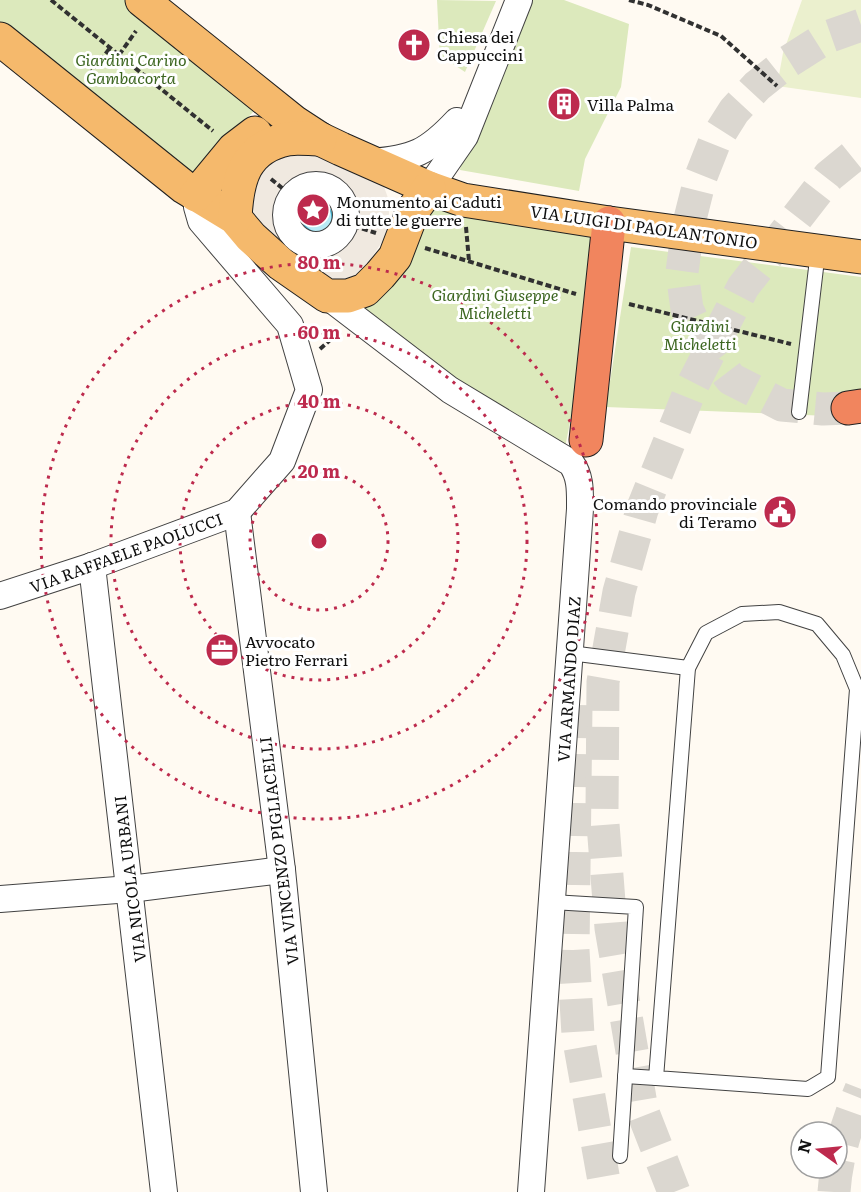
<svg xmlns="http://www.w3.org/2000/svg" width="861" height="1192" font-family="Literata,serif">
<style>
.green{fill:#dce9bc}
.pitch{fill:#ebf0ce}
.plaza{fill:#f0e9e0}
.water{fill:#b8eaf5;stroke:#41aeca;stroke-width:1.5}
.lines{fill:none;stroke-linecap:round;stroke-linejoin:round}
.highway-tunnel{stroke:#dbd7d0;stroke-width:33;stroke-dasharray:33 16;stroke-linecap:butt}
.lane-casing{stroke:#424242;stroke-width:16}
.street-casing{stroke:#424242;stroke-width:28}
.primary-casing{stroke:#202020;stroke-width:35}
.highway-casing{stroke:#202020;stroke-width:35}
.path{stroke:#313131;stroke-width:4;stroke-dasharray:6 3;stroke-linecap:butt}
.lane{stroke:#fff;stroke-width:14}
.street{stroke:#fff;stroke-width:26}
.primary{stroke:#f5b96c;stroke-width:33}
.highway{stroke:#f1855e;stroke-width:33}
.ring{fill:none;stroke:#bd2a4d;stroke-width:3;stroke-dasharray:3 6}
.labels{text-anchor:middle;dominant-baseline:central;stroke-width:6;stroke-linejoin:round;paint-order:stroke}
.poi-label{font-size:16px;fill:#0f0f0f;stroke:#fff;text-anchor:start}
.park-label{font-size:16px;font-style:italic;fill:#3c6620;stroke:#fff}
.street-label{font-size:16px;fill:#0f0f0f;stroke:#fff}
.centre{fill:#bd2a4d;stroke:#fff;stroke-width:3}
.ring-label{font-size:18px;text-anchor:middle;font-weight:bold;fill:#bd2a4d;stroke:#fff;stroke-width:6;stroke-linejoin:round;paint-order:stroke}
</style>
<rect width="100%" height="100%" fill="#fffaf2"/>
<g class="green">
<path d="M0,0H143L265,99L184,187L0,38Z"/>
<path d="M437,0L496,1L465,72L450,62L440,60Z"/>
<path d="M519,0H564L629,24L621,87L585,159L579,191L460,170L465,136Z"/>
<path d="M421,199L609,223L563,458L450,390L348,296Z"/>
<path d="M631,247L861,277V390L854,417L606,407Z"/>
</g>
<path class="pitch" d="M802,0H861V98L777,86L783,53Z"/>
<path class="plaza" d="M305,146L382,181L388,198L389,213L386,236L362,272L340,283H328L253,226L246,188L279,151Z"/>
<circle class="water" cx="317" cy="217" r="15"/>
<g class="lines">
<g class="highway-tunnel">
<path d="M848,408L823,409L782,405L731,379L702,341L687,309L682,272L688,227L700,179L715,141L734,111L757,86L786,63L827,37L861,25"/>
<path d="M576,705L573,950L578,1035L606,1192"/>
<path d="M674,1192L642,1110L611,928L602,811L603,682L619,592L642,510L691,388L743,287L829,176L861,150"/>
<path d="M834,1192C836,1157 848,1121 861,1089"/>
</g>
<g class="lane-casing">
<g id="lane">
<path d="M799,412L818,251"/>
<path d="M779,612L817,624L843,655L857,689L828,1077L808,1089L656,1078L688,668L706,633L742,614Z"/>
<path d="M570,653L688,668"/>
<path d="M552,902L636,907L620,1156"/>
<path d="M625,1076L656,1078"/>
</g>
</g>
<g class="street-casing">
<g id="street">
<path d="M371,162C413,159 428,152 457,121"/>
<circle cx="316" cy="215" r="30"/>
<path d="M429,188L465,136L519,0"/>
<path d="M327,296L450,390L571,463C581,477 580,491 580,509L531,1192"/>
<path d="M237,512L282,870L314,1192"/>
<path d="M92,566L164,1192"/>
<path d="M0,596L92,566L237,512L282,461L309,390L290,325L201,221L197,207L196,195"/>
<path d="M0,899L130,889L282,870"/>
</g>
</g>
<g class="primary-casing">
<g id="primary">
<path d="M142,0L294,122L320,139L341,149L429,188L463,200L609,223L861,257"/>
<path d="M0,39L184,187L235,218L251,237L281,264L327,296H348L365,290L380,275L395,257L413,210L429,188"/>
<path d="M196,195L234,149L255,133"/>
<path d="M235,218C237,180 244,148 287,139C297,137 310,139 320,139"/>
</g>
</g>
<g class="highway-casing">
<g id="highway">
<path d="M848,408L861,406"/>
<path d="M586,440L609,223"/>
</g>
</g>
<g class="path">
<path d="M51,0L213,131"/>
<path d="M629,0L648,5L721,36L777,86"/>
<path d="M119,55L136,31"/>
<path d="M89,75L110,48"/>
<path d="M271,179L292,196"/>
<path d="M345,223L376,233"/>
<path d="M466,227L469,261"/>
<path d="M425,248L576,294"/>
<path d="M629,304L791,344"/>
<path d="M320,349L337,334"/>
</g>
<use href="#lane" class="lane"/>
<use href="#street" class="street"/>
<use href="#primary" class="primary"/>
<use href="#highway" class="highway"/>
</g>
<g class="ring">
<circle cx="319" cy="541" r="69"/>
<circle cx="319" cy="541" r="139"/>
<circle cx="319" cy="541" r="208"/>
<circle cx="319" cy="541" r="278"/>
</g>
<defs>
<g id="church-disc" transform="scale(1.725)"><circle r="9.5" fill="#bd2a4d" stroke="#fff"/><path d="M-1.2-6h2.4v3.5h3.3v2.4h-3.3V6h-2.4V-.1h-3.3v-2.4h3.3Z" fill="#fff"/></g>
<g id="building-disc" transform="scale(1.725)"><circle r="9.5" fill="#bd2a4d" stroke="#fff"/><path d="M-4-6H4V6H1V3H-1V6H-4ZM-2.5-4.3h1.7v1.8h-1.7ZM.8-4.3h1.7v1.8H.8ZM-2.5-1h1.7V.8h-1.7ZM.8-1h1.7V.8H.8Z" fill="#fff"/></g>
<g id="sight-disc" transform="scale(1.725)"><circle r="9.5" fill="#bd2a4d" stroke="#fff"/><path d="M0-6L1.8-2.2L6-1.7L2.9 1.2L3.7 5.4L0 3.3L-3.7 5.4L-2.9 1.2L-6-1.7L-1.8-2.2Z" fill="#fff"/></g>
<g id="civic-disc" transform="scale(1.725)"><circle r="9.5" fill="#bd2a4d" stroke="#fff"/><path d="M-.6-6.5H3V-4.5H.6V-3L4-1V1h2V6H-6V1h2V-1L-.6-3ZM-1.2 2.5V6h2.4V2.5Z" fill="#fff"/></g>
<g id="office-disc" transform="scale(1.725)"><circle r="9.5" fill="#bd2a4d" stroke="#fff"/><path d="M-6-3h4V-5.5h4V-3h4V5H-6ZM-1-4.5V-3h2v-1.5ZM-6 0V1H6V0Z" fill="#fff"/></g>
</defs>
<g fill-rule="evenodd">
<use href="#church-disc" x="414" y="45"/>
<use href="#building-disc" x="564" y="104"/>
<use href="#sight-disc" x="313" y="210"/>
<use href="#civic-disc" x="780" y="512"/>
<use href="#office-disc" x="222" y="650"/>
</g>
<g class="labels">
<g class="poi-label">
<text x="437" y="36">Chiesa dei<tspan x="437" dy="18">Cappuccini</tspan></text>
<text x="587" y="104">Villa Palma</text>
<text x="336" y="201">Monumento ai Caduti<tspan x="336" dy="18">di tutte le guerre</tspan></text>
<text x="757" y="503" text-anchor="end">Comando provinciale<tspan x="757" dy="18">di Teramo</tspan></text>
<text x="245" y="641">Avvocato<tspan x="245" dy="18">Pietro Ferrari</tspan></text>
</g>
<g class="park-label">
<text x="131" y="59">Giardini Carino<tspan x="131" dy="18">Gambacorta</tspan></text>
<text x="495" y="294">Giardini Giuseppe<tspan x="495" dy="18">Micheletti</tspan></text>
<text x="700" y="325">Giardini<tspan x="700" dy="18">Micheletti</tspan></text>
</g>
<g class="street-label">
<text transform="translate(644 226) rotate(8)">VIA LUIGI DI PAOLANTONIO</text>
<text transform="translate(126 552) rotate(-20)">VIA RAFFAELE PAOLUCCI</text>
<text transform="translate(568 679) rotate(-86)">VIA ARMANDO DIAZ</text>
<text transform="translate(278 851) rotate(-97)">VIA VINCENZO PIGLIACELLI</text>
<text transform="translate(129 879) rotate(-97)">VIA NICOLA URBANI</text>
</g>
</g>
<circle cx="319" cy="541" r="9" class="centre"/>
<g class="ring-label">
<text x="319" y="269">80 m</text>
<text x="319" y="339">60 m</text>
<text x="319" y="408">40 m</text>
<text x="319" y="478">20 m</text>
</g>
<g transform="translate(819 1150) rotate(285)"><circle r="28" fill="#ffffff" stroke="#9f9f9f" stroke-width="1.5"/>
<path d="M0-4.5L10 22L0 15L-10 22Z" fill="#bd2a4d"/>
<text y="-9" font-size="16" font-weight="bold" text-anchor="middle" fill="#0f0f0f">N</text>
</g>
</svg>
